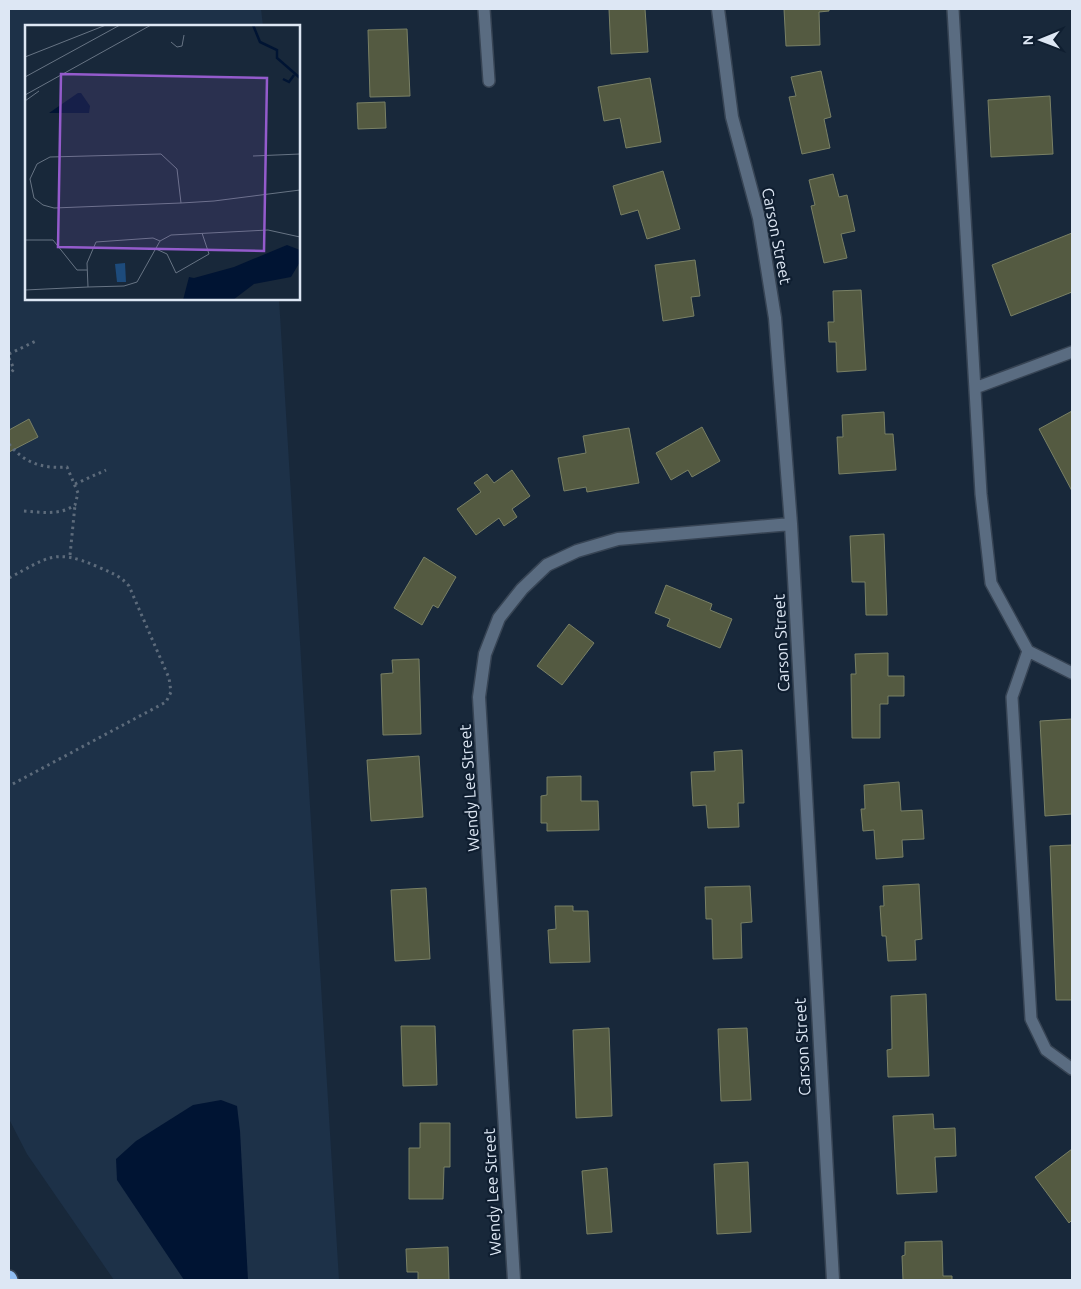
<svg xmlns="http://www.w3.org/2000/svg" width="1081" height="1289" viewBox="0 0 1081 1289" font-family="Ubuntu,sans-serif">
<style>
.built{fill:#1d3148}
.water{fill:#001433}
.building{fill:#545a41;stroke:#798065}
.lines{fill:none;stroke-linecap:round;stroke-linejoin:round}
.service-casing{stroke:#374454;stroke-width:14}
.minor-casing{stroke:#374454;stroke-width:15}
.motorway-casing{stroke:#374454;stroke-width:18}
.path{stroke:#5d6b7b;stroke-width:3;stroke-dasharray:2.5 4;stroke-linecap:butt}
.service{stroke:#5a6c81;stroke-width:11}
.minor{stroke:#5a6c81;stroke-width:12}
.motorway{stroke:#90bef3;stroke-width:15}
.labels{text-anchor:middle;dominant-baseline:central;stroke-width:4.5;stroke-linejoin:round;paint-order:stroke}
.street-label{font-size:16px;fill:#dde7f4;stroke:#0f1e30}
.inset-river{fill:none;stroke:#001433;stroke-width:2.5}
.inset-road{fill:none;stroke:#677484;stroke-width:1}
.view{fill:#945bcc;fill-opacity:0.15;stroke:#945bcc;stroke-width:2.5}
.inset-edge{fill:none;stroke:#dde7f4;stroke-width:2.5}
</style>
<rect width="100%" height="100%" fill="#18283a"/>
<path class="built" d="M9 9H261L263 26H26V299H279L339 1280H114L27 1154 9 1119Z"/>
<path class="water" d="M221 1100 237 1106 240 1131 248 1280H184L117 1180 116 1159 136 1141 193 1105Z"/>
<path class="building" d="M609 9H645L648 52 611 54Z
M784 9H829V11L819 12 820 45 786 46Z
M407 29 410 96 370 97 368 30Z
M821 71 831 117 824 119 830 148 802 154 789 97 796 96 791 77Z
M650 78 661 142 626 148 620 118 604 121 598 87Z
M1050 96 1053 154 991 157 988 100Z
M385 102 386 128 358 129 357 103Z
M663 171 680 229 647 239 638 210 621 215 613 186Z
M833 174 839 197 847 195 855 231 841 234 847 258 824 263 811 206 815 205 809 180Z
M1072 233V292L1011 316 992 265Z
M695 260 700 296 691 297 694 316 663 321 655 265Z
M861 290 866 370 837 372 836 342H829L828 322H834L833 291Z
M1072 411V491L1039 429Z
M884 412 885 434H893L896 470 839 474 837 437H843L842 415Z
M29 419 38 437 9 452V430Z
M702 427 720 461 692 477 688 470 671 480 656 453Z
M629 428 639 483 587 492 586 487 564 491 558 458 586 453 583 436Z
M512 470 530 496 512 509 517 517 504 526 499 518 476 535 457 509 481 492 474 483 487 474 494 483Z
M884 534 887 615H866L865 582H852L850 536Z
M424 557 456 577 438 608 433 605 422 625 394 608Z
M666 585 712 604 710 610 732 619 720 648 667 626 670 619 655 613Z
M569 624 594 643 562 685 537 666Z
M888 653V676H904V696H888V704H880V738H852L851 674H856L855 654Z
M419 659 421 734 383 735 381 674 393 673 392 660Z
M1072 719V814L1045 816 1040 721Z
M742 750 744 803H738L739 827 708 828 706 805 693 806 691 772 715 771 714 752Z
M419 756 423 817 371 821 367 760Z
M581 776V801H598L599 830 547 831V823H541V796L547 795V777Z
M899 782 901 811 922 810 924 839 902 840 903 857 876 859 874 830 863 831 861 809H865L864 785Z
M1072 845V1000H1056L1050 846Z
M919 884 922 939 915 940 916 960 888 961 886 936H882L880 906H884L883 886Z
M750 886 752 922 741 923 742 958 713 959 712 919H706L705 887Z
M426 888 430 959 395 961 391 890Z
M555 906H573V911H588L590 962 550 963 548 930 556 929Z
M926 994 929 1076 888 1077 887 1050 892 1049 891 996Z
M401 1026H435L437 1085 403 1086Z
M609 1028 612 1116 576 1118 573 1030Z
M747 1028 751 1100 721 1101 718 1029Z
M933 1114 934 1129 955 1128 956 1156 935 1157 937 1192 897 1194 893 1116Z
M420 1123H450V1167H444L443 1199H409V1148H420Z
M1072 1149V1220L1069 1223 1035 1177Z
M748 1162 751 1232 717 1234 714 1164Z
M607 1168 612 1232 587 1234 582 1171Z
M942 1241 943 1276H952V1280H903L902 1256 905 1255V1242Z
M448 1247 449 1280H418V1272H407L406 1249Z"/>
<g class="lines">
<g class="service-casing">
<path id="service" d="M484 9 489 81
M953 9 981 494 991 583 1028 651 1072 673
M975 388 1072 352
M1028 651 1012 697 1031 1019 1046 1050 1072 1069"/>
</g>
<g class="minor-casing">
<path id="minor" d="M718 9 732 117 759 218 775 318 791 524 833 1280
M514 1280 479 697 485 654 499 618 522 589 547 565 577 551 618 539 791 524"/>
</g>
<g class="motorway-casing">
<path id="motorway" d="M9 1278 10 1280"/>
</g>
<path class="path" d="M9 354 38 340
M9 358 14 369 9 375
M9 444C24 463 43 469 67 467L78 493 75 505C59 516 41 512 22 511
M75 484 106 470
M70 555 75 505
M9 578C47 558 54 548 96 566 109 572 120 575 129 586L169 678 171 692 166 702 9 786"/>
<use href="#service" class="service"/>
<use href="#minor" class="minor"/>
<use href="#motorway" class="motorway"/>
</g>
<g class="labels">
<g class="street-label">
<text transform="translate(777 236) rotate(79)">Carson Street</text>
<text transform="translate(781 643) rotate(-93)">Carson Street</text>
<text transform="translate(469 788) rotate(-94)">Wendy Lee Street</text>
<text transform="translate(802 1047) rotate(-93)">Carson Street</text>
<text transform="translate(492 1192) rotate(-93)">Wendy Lee Street</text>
</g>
</g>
<g transform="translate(25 25)">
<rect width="275" height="275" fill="#18283a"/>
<path d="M100 238 101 257H92L90 239Z" fill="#1d4b7c"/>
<path d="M53 68H56L65 81 64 88H24ZM262 220 275 225V237L266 252 229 259 208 275H158L164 252 169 253 209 242Z" fill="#001433"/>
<path class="inset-river" d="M228 0 235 17 252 25V33L275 53M258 54 264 57 269 50"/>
<path class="inset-road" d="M146 17 152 22 157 21 159 10M0 32 81 0M0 52 95 0M0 70 126 0M0 76 14 66M228 131 275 129M156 178 152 144 136 129 25 132 12 139 5 154 9 173 18 180 29 183 156 178 189 176 275 165M0 215H28L52 245H62M135 216 128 213 71 217 62 238 63 262 99 261 112 257 135 216 146 210 243 205 275 212M131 224 142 229 151 248 184 229 177 208M0 265 63 262"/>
<path class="view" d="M36 49 242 53 239 226 33 222Z"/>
<rect width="275" height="275" class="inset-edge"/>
</g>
<rect width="1081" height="1289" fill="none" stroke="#dde7f4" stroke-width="20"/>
<g transform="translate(1041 40) rotate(269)" stroke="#0f1e30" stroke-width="4" paint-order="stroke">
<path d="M0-4L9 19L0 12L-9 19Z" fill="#dde7f4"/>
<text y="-8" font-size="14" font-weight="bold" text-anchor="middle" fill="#dde7f4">N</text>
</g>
</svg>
